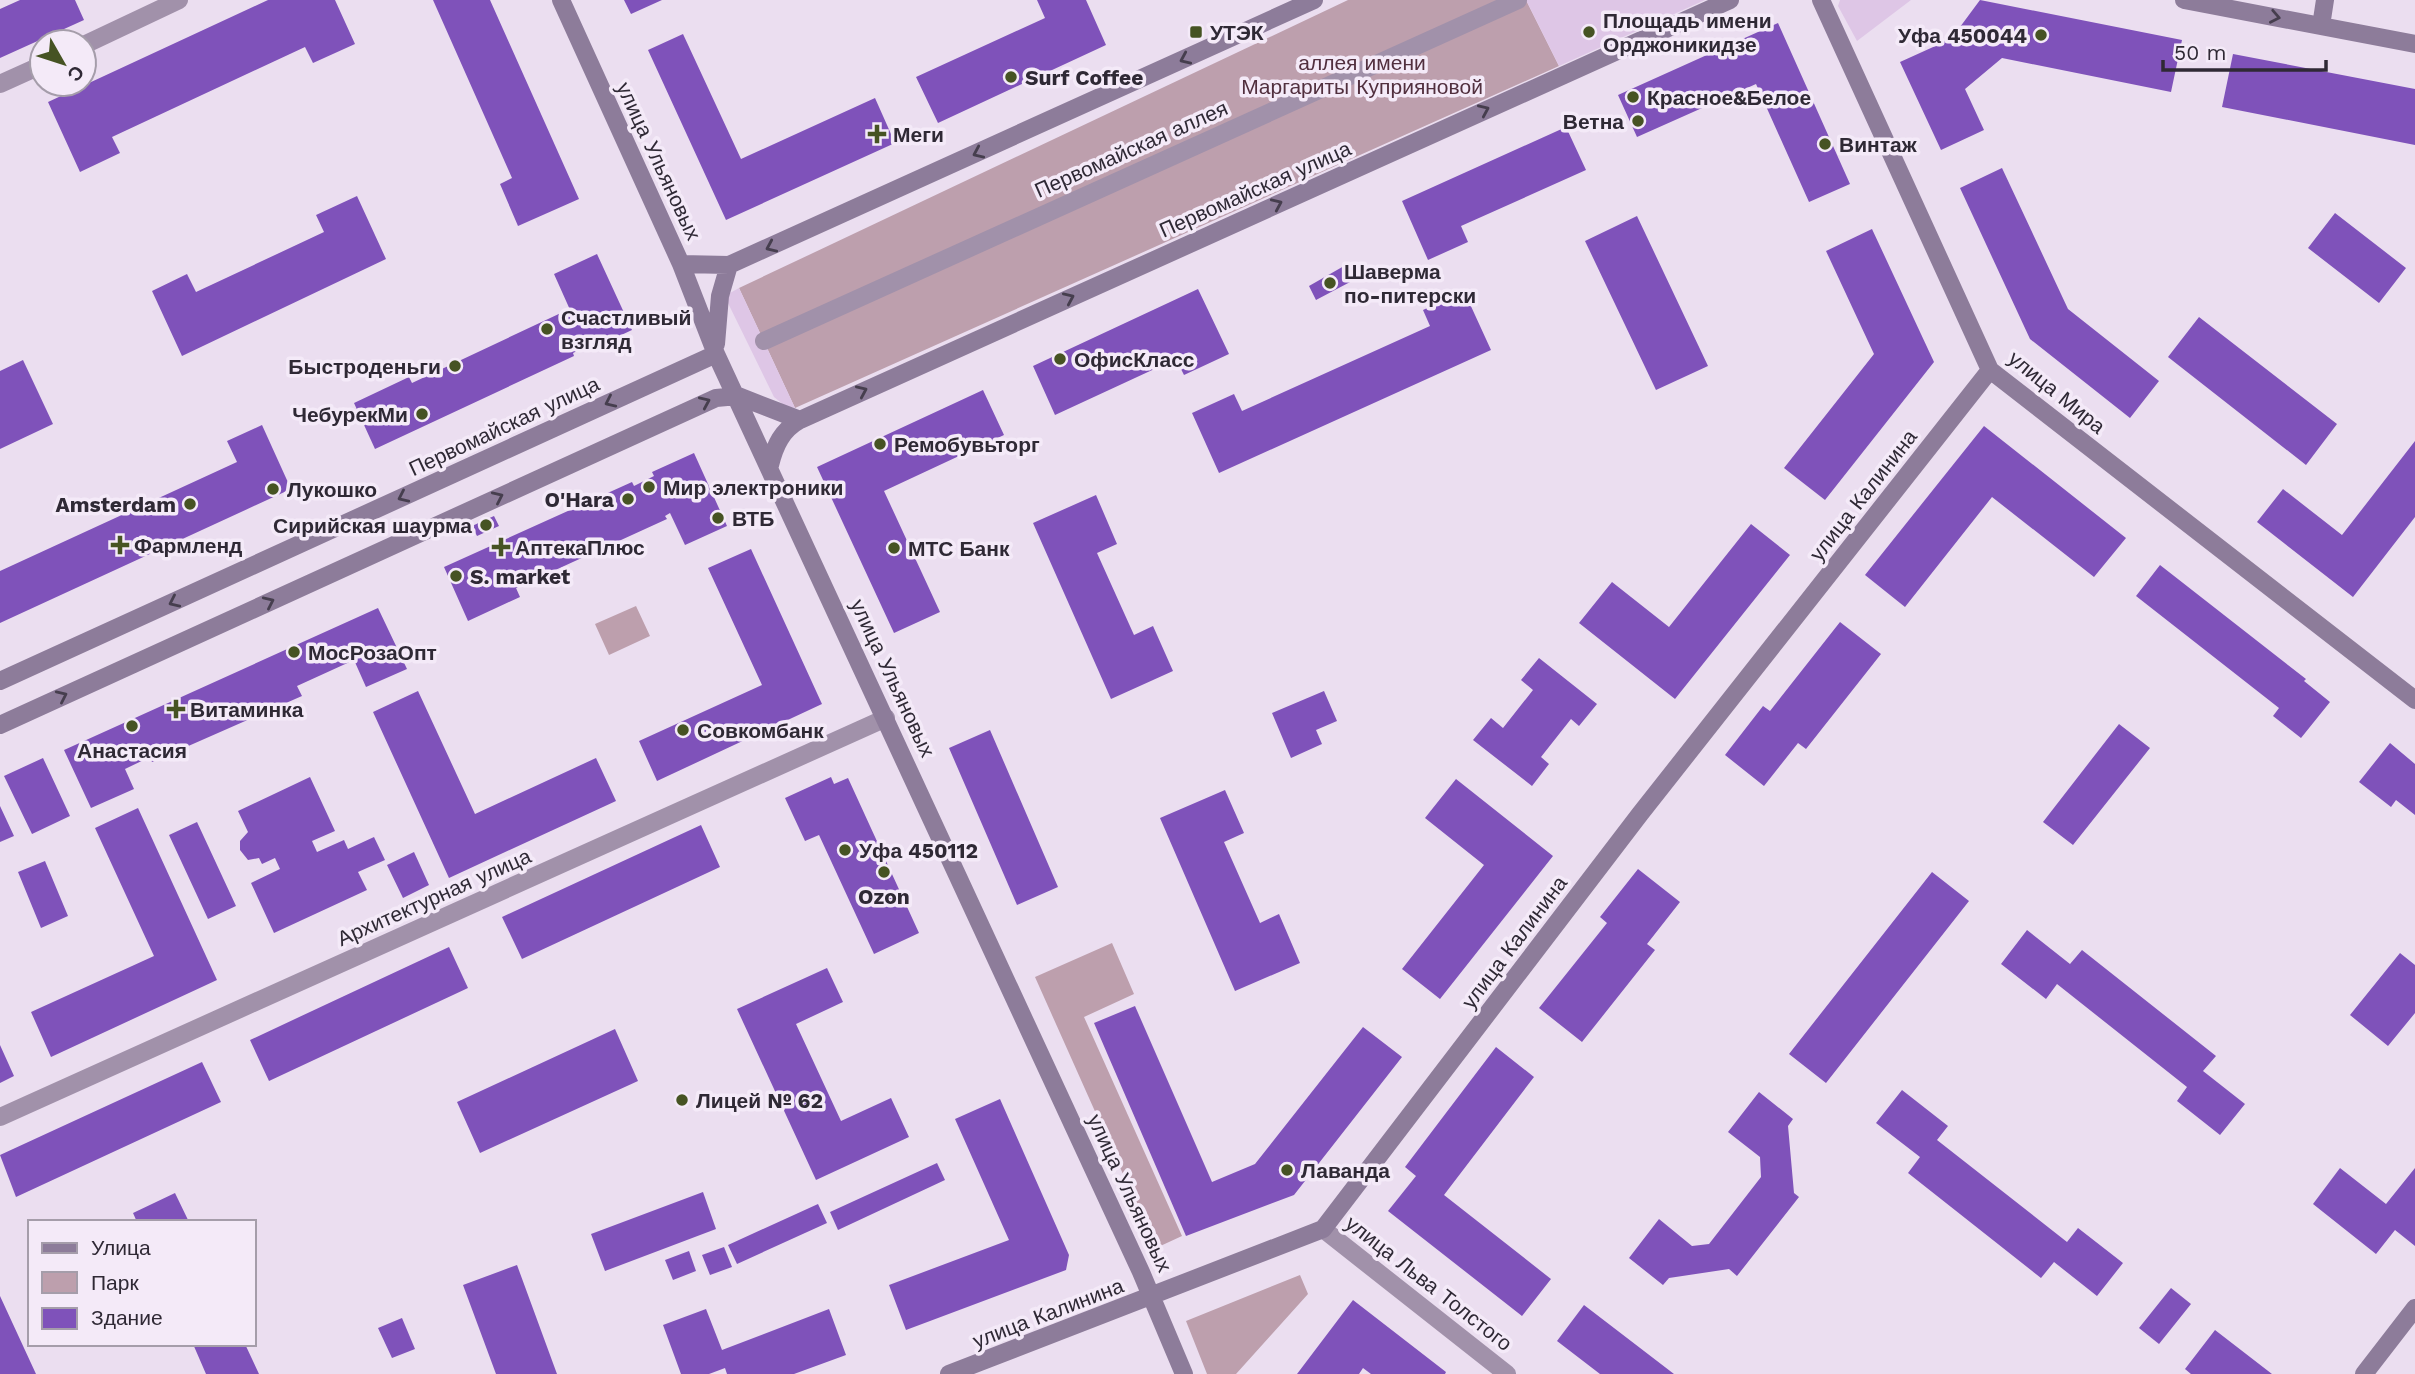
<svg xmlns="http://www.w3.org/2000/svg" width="2415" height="1374" viewBox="0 0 2415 1374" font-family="'Work Sans',sans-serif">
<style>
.green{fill:#bd9fad}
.plaza{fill:#dec6e6}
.building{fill:#7f52ba}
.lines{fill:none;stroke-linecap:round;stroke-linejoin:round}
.street{stroke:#a191aa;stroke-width:18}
.secondary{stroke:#8d7c9a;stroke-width:18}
.oneway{stroke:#463e4e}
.poi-dot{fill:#465323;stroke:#f4eaf8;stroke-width:2.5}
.labels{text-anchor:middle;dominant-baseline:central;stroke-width:7;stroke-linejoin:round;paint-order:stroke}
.poi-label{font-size:21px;font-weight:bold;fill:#2f2935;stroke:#f4eaf8;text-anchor:start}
.park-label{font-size:21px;fill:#512f3e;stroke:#f4eaf8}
.street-label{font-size:21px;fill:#2f2935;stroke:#f4eaf8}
</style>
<rect width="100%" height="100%" fill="#ebdef0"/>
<path class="green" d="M1348 0H1526L1559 66 795 408 739 288Z
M636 606 650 636 609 655 595 624Z
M1112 943 1134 994 1084 1017 1182 1236 1156 1248 1035 977Z
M1300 1275 1308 1294 1236 1374H1207L1186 1321Z"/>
<path class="plaza" d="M1526 0H1705L1559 66Z
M1840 0H1911L1857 41 1838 6Z
M739 288 795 408 785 406 774 397 727 301 730 293Z"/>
<path class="building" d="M20 0H75L84 20 0 58V9Z
M268 0H335L355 44 313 63 305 47 112 137 120 153 80 172 48 102Z
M433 0H490L579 199 518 226 500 184 512 178Z
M624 0H662L631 14Z
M1037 0H1086L1106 45 938 123 916 77 1045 18Z
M1980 0 2182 40 2171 92 2002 58 1965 89 1984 130 1941 150 1900 62 1942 43 1960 27Z
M1778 23 1850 184 1809 202 1756 84 1637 137 1618 95Z
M683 34 741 159 875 98 895 143 726 220 648 50Z
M2233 54 2415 89V145L2222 107Z
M1566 127 1586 170 1461 226 1468 242 1428 260 1402 201Z
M2002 168 2068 309 2159 381 2130 418 2030 339 1960 188Z
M357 196 386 259 182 356 152 291 187 274 196 292 324 232 316 215Z
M2335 213 2406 268 2379 303 2308 248Z
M1637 216 1708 366 1656 390 1585 241Z
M1872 229 1934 362 1825 500 1784 468 1874 354 1826 251Z
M597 254 632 330 589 350 587 346 573 353 574 356 375 449 354 403 409 377 412 383 563 312 564 315 571 312 554 274Z
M1344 266 1352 281 1316 300 1309 286Z
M1198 289 1229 354 1184 375 1176 359 1055 415 1033 366Z
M1464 291 1491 350 1219 473 1192 413 1234 394 1242 411 1430 326 1423 310Z
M2199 317 2337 424 2306 465 2168 357Z
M23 360 53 424 0 449V371Z
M983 390 1004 435 884 491 940 612 894 633 817 467Z
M262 425 291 489 0 623V571L237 462 227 441Z
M1984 426 2126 538 2094 577 1992 497 1905 607 1865 575Z
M2415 441V517L2353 597 2257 522 2283 489 2342 535Z
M694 453 727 526 685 545 670 513 665 516 667 519 516 588 520 597 468 621 444 567 632 482 634 486 654 476 652 472Z
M1096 495 1117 544 1097 553 1134 635 1153 626 1173 671 1111 699 1033 523Z
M494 516 499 526 477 536 472 526Z
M1751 524 1790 555 1675 699 1579 623 1612 582 1669 627Z
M751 549 822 704 657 781 639 741 762 685 708 568Z
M2160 565 2306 679 2304 681 2330 702 2301 738 2273 716 2279 708 2136 596Z
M378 608 407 669 366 687 354 660 297 686 302 696 152 762 150 757 125 769 134 789 91 808 64 750Z
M1840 622 1881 654 1806 749 1798 743 1764 786 1725 755 1763 706 1770 711Z
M1539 658 1597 704 1579 726 1571 719 1541 757 1549 764 1532 786 1473 740 1491 718 1503 728 1533 690 1521 680Z
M418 691 475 814 596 758 616 801 449 878 373 712Z
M1324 691 1337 721 1316 730 1322 744 1291 758 1272 713Z
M2119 724 2150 748 2073 845 2043 822Z
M990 730 1058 887 1017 905 949 748Z
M2390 743 2415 764V815L2396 800 2391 807 2359 782Z
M43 758 70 816 32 834 4 776Z
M310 777 335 831 312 841 317 852 344 840 348 849 374 837 385 860 358 872 367 890 274 933 251 883 280 869 275 858 262 864 259 858 248 860 240 850V841L248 832 238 811Z
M831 777 834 784 848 778 919 933 874 954 819 835 805 841 785 798Z
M1456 779 1553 856 1440 999 1402 969 1484 865 1425 818Z
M1225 790 1244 833 1224 842 1260 923 1279 914 1300 963 1235 991 1160 818Z
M0 806 14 836 0 842Z
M138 808 217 980 51 1057 31 1012 154 956 95 828Z
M197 822 236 906 208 919 169 835Z
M701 825 720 867 522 959 502 917Z
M414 852 429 885 403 898 387 865Z
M45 861 68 916 41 928 18 872Z
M1638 869 1680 902 1647 944 1655 950 1582 1042 1539 1008 1607 923 1600 917Z
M1932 872 1969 901 1826 1083 1789 1054Z
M2027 930 2070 964 2082 950 2216 1056 2203 1071 2245 1104 2220 1135 2177 1101 2187 1087 2057 984 2046 999 2001 964Z
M449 947 468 988 269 1081 250 1040Z
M2400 953 2415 965V1013L2388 1046 2350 1015Z
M827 968 843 1002 796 1024 841 1121 891 1098 909 1137 816 1180 737 1009Z
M1135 1006 1212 1182 1255 1164 1363 1027 1402 1057 1294 1195 1186 1236 1094 1023Z
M615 1029 638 1081 480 1153 457 1102Z
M0 1045 14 1076 0 1083Z
M1496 1047 1534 1077 1444 1195 1551 1279 1522 1316 1388 1211 1416 1176 1405 1167Z
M202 1062 221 1102 16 1197 0 1155Z
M1902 1090 1948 1126 1937 1140 2067 1242 2078 1228 2123 1263 2097 1296 2054 1262 2041 1278 1908 1173 1920 1157 1876 1123Z
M1759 1092 1793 1119 1788 1126 1794 1193 1799 1197 1737 1276 1729 1269 1669 1278 1663 1285 1629 1258 1659 1219 1692 1246 1709 1244 1761 1177 1760 1157 1728 1132Z
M1000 1099 1069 1255 1066 1270 906 1330 889 1285 1009 1240 955 1119Z
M937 1163 945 1180 838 1230 830 1212Z
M2340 1168 2386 1204 2415 1168V1246L2395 1230 2376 1254 2313 1204Z
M703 1192 716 1229 605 1271 591 1234Z
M175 1193 189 1222H137L133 1213Z
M818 1204 827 1223 737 1264 728 1245Z
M724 1247 732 1267 710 1275 702 1255Z
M689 1251 696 1271 673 1280 665 1260Z
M517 1265 557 1374H496L463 1285Z
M2171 1288 2191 1304 2159 1344 2139 1328Z
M0 1296 36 1374H0Z
M1353 1300 1446 1372 1445 1374H1371L1363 1368 1359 1374H1297Z
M1584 1305 1674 1374H1600L1557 1341Z
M706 1309 722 1350 829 1309 846 1355 794 1374H727L725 1368 709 1374H681L663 1325Z
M402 1318 415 1349 392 1358 378 1328Z
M2215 1330 2272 1374H2191L2185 1369Z
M193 1344H245L259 1374H206Z"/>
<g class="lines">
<path class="street" d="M84 45 179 0
M0 84 42 65
M764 341 1518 0
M0 1117 886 718
M1323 1229 1507 1374"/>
<path class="secondary" d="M561 0 681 264 716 354 1141 1272 1184 1374
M1821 0 1990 370 2415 700
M2184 0 2415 44
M2321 26 2325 0
M681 264 729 265 1314 0
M716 344 720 296 729 265
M770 465C775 445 782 430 800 420L1730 0
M0 681 716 354
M0 725 716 398 738 396 800 420
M949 1374 1323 1229 1640 814 1990 370
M2364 1374 2415 1308"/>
</g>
<defs><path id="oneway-chevron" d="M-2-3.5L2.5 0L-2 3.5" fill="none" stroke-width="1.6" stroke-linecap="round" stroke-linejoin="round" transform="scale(1.75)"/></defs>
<g class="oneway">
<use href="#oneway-chevron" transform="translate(2275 17) rotate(11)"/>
<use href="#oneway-chevron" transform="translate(1185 59) rotate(156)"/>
<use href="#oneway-chevron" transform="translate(1484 110) rotate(-24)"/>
<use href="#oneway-chevron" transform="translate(978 153) rotate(156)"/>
<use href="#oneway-chevron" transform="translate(1277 204) rotate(-24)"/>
<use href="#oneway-chevron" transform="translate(771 247) rotate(156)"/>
<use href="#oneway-chevron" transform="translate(1069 298) rotate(-24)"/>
<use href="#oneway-chevron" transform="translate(862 391) rotate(-24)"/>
<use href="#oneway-chevron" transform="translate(610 402) rotate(155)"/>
<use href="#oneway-chevron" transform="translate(705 402) rotate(-24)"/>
<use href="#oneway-chevron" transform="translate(403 497) rotate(155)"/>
<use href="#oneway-chevron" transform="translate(498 497) rotate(-25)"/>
<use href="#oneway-chevron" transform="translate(174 602) rotate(155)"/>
<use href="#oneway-chevron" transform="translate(269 602) rotate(-25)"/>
<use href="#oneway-chevron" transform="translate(62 696) rotate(-25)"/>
</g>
<g class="poi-dot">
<rect x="1189" y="25" width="14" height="14" rx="3.5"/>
<circle cx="1589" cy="32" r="7"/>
<circle cx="2041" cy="35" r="7"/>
<circle cx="1011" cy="77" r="7"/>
<circle cx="1633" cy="97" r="7"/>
<circle cx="1638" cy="121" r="7"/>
<path d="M873.5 123.5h7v7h7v7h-7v7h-7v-7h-7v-7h7z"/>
<circle cx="1825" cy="144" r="7"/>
<circle cx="1330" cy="283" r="7"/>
<circle cx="547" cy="329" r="7"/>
<circle cx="1060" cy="359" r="7"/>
<circle cx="455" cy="366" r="7"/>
<circle cx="422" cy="414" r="7"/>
<circle cx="880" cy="444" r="7"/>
<circle cx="649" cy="487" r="7"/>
<circle cx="273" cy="489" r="7"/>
<circle cx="628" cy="499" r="7"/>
<circle cx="190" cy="504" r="7"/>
<circle cx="718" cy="518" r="7"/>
<circle cx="486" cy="525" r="7"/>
<path d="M116.5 534.5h7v7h7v7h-7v7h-7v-7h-7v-7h7z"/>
<path d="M497.5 536.5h7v7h7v7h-7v7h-7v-7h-7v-7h7z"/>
<circle cx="894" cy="548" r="7"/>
<circle cx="456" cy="576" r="7"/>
<circle cx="294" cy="652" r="7"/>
<path d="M172.5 698.5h7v7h7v7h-7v7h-7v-7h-7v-7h7z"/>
<circle cx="132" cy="726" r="7"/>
<circle cx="683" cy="730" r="7"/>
<circle cx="845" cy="850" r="7"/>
<circle cx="884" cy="872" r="7"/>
<circle cx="682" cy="1100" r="7"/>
<circle cx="1287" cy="1170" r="7"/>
</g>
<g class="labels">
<g class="poi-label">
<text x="1603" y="20">Площадь имени<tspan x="1603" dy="24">Орджоникидзе</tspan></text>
<text x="1210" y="32">УТЭК</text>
<text x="2027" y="35" text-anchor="end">Уфа 450044</text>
<text x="1025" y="77">Surf Coffee</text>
<text x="1647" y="97">Красное&amp;Белое</text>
<text x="1624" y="121" text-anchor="end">Ветна</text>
<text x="893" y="134">Меги</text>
<text x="1839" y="144">Винтаж</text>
<text x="1344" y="271">Шаверма<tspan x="1344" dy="24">по-питерски</tspan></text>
<text x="561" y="317">Счастливый<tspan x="561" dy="24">взгляд</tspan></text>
<text x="1074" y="359">ОфисКласс</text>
<text x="441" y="366" text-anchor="end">Быстроденьги</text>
<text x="408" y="414" text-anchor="end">ЧебурекМи</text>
<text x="894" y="444">Ремобувьторг</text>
<text x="663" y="487">Мир электроники</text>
<text x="287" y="489">Лукошко</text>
<text x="614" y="499" text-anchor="end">O'Hara</text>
<text x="176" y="504" text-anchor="end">Amsterdam</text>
<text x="732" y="518">ВТБ</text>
<text x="472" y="525" text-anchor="end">Сирийская шаурма</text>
<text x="134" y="545">Фармленд</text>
<text x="515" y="547">АптекаПлюс</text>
<text x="908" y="548">МТС Банк</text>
<text x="470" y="576">S. market</text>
<text x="308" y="652">МосРозаОпт</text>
<text x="190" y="709">Витаминка</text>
<text x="697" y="730">Совкомбанк</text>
<text x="132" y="750" text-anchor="middle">Анастасия</text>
<text x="859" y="850">Уфа 450112</text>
<text x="884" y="896" text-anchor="middle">Ozon</text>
<text x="696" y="1100">Лицей № 62</text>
<text x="1301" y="1170">Лаванда</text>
</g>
<g class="park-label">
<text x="1362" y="62">аллея имени<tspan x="1362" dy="24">Маргариты Куприяновой</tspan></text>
</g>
<g class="street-label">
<text transform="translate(1131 149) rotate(-24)">Первомайская аллея</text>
<text transform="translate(659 161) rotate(65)">улица Ульяновых</text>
<text transform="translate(1255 189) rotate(-24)">Первомайская улица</text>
<text transform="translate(2057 392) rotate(39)">улица Мира</text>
<text transform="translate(504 426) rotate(-25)">Первомайская улица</text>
<text transform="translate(1863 495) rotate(-52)">улица Калинина</text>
<text transform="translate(893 678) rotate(65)">улица Ульяновых</text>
<text transform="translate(434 897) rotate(-24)">Архитектурная улица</text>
<text transform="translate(1514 942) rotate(-53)">улица Калинина</text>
<text transform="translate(1130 1193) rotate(65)">улица Ульяновых</text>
<text transform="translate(1429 1283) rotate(38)">улица Льва Толстого</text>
<text transform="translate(1048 1313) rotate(-21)">улица Калинина</text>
</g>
</g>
<rect x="28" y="1220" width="228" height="126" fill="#f4eaf8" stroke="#a59daa" stroke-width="2"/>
<rect x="42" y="1243" width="35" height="10" fill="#8d7c9a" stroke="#a59daa" stroke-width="2"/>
<text x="91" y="1255" font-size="21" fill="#2f2935">Улица</text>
<rect x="42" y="1272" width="35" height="21" fill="#bd9fad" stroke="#a59daa" stroke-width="2"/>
<text x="91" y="1290" font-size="21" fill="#2f2935">Парк</text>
<rect x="42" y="1308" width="35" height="21" fill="#7f52ba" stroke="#a59daa" stroke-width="2"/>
<text x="91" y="1325" font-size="21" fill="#2f2935">Здание</text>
<g transform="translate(63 63) rotate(129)"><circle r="33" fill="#f4eaf8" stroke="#a59daa" stroke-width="2"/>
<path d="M0-5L12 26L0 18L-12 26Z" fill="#465323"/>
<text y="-10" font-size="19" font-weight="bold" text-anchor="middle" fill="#2f2935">С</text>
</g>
<path d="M2163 60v10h163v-10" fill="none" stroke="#2f2935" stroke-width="3.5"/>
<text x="2174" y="60" font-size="21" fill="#2f2935" stroke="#f4eaf8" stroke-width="5" paint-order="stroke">50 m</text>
</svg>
